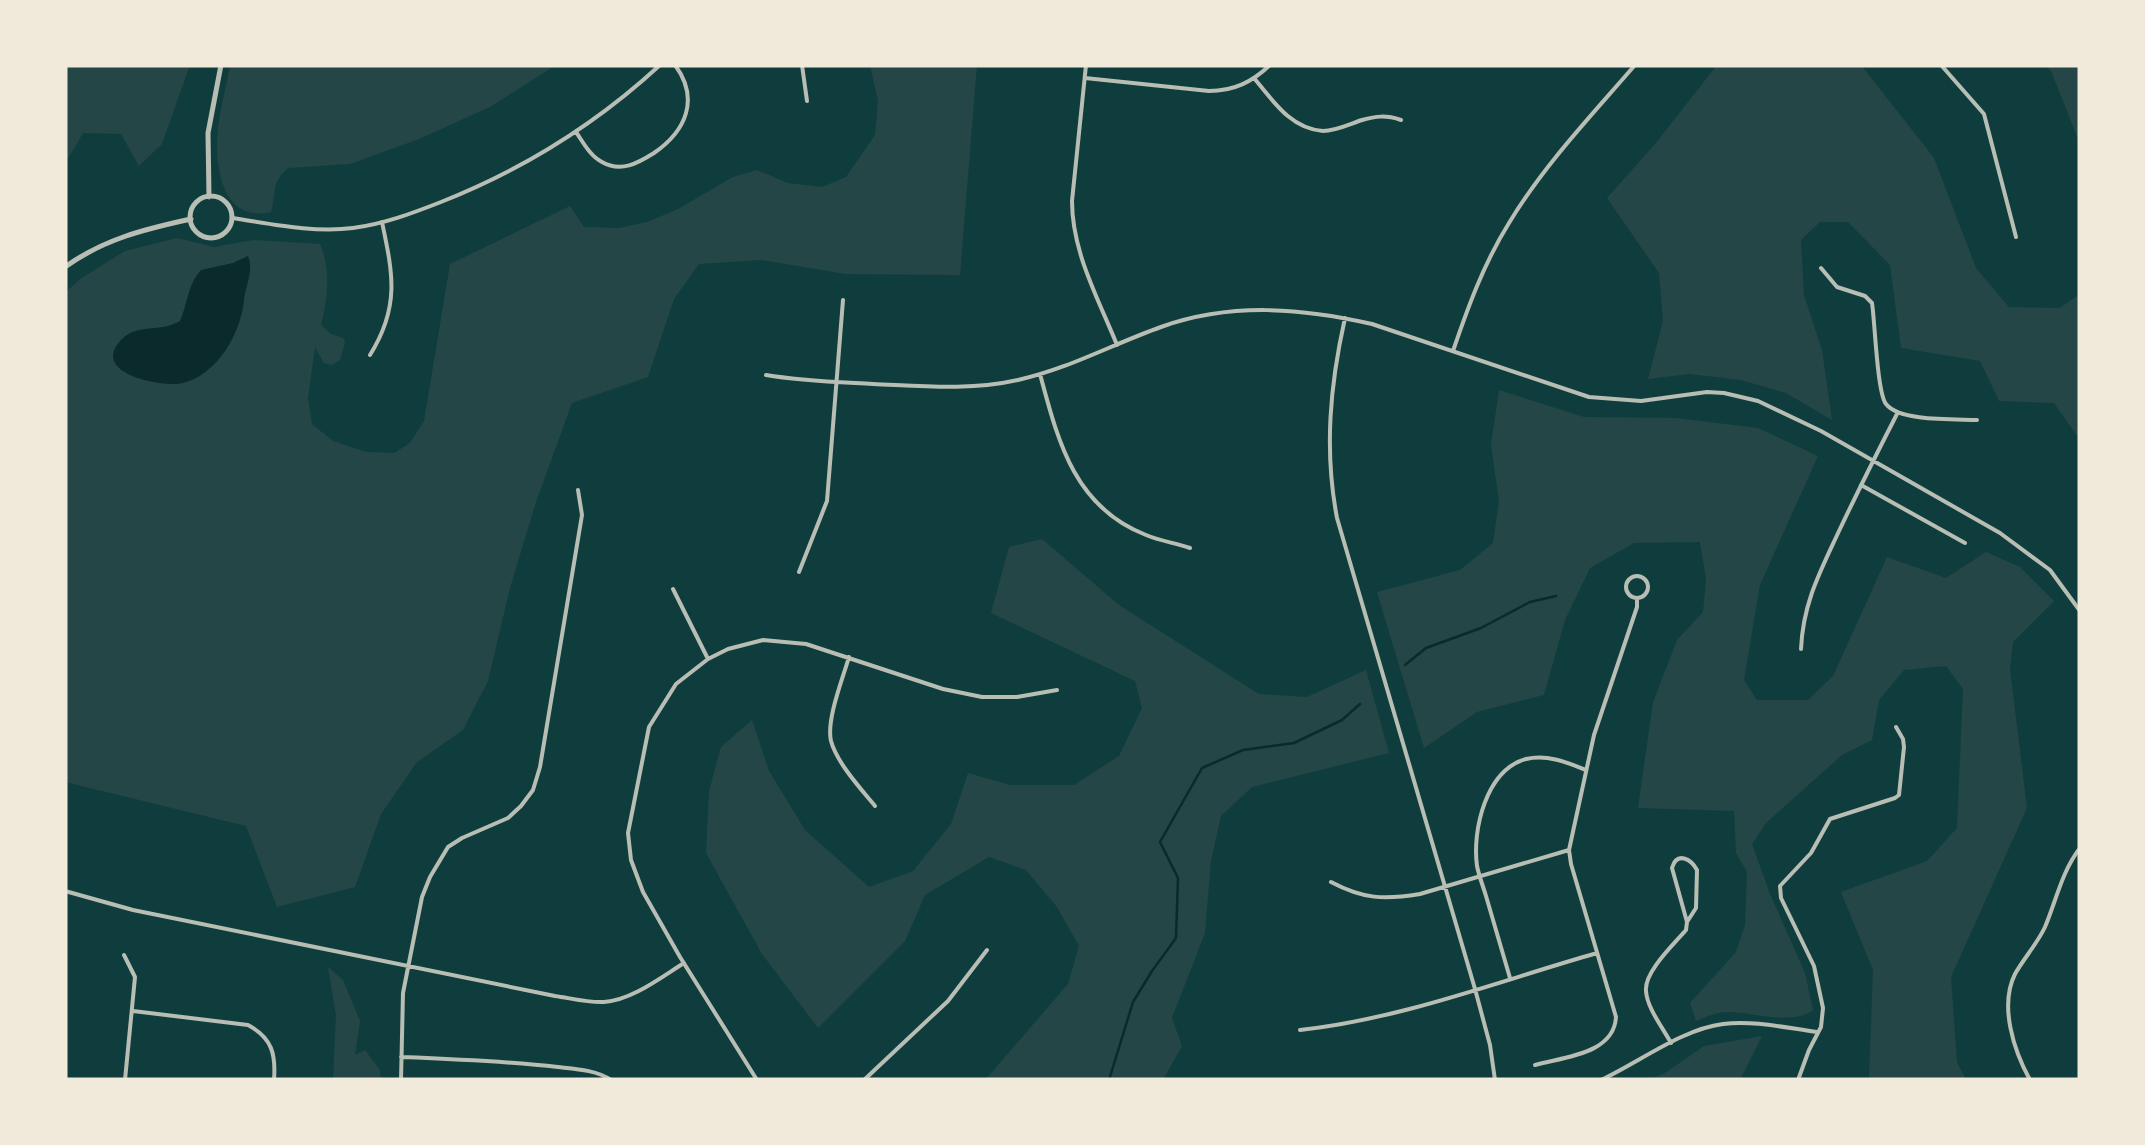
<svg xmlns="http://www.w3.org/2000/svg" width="2145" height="1145" viewBox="0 0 2145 1145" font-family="Arial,sans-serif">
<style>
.green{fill:#244646}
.water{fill:#0a2a2b}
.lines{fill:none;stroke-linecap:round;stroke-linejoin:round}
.stream{stroke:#0a2a2b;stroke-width:2.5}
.minor{stroke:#b8beb3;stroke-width:4}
.tertiary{stroke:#b8beb3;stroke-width:5}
</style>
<rect width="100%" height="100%" fill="#0f3d3e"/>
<path class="green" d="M65 65H190L162 144 139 166 121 134 83 133 65 164Z
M230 65H556L490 107 419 139 350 164 288 168C270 184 277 193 271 212 218 224 213 157 219 120 222 102 227 83 230 65Z
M870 65H977L960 275 846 274 762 260 699 264 674 299 648 377 572 403 536 502 510 588 488 681 463 730 417 762 381 814 355 887 277 907 246 826 65 782V293L80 279 125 251 177 238 214 247 253 240 320 244C331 269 328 298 321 325L331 334 343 338 345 342 340 360 332 365 324 363 315 347 308 398 312 424 333 441 366 452 394 453 410 443 424 421 450 264 570 206 584 227 619 228 647 222 678 209 733 177 757 170 788 183 822 187 846 177 875 135 878 101Z
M1717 65H1861L1934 158 1976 268 2009 307 2060 308 2080 294V440L2054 403 1999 401 1980 361 1901 348 1890 265 1848 222H1820L1801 240 1804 295 1822 350 1832 420 1786 393 1741 380 1689 374 1648 379 1663 321 1659 273 1607 198 1655 144Z
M2045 65H2080V144L2051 71Z
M1499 390 1584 417 1676 418 1758 428 1818 456 1760 585 1744 680 1757 700H1808L1833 676 1887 557 1946 578 1986 552 2020 567 2054 601 2013 642 2010 669 2027 808 1951 977 1957 1062 1966 1080H1869L1873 970 1841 892 1927 861 1957 828 1963 689 1946 666 1904 670 1879 700 1872 740 1842 755 1766 823 1752 844 1770 894 1805 973 1813 1010C1792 1026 1752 1012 1727 1012 1717 1012 1706 1017 1696 1021L1690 1003 1736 952 1745 925 1747 872 1736 853 1734 811 1638 808 1653 702 1677 640 1703 612 1706 579 1700 542 1634 543 1590 568 1565 620 1544 695 1477 712 1424 748 1377 592 1460 570 1493 543 1499 501 1491 445Z
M1042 539 1119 605 1259 694 1307 697 1366 670 1389 753 1252 787 1221 816 1211 861 1205 933 1172 1018 1182 1046 1163 1080H985L1068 984 1079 946 1057 907 1026 870 989 857 925 895 905 941 818 1028 762 954 706 853 709 791 721 747 752 720 769 771 805 830 869 887 913 871 951 824 968 773 1010 785H1074L1119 756 1142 708 1135 681 991 613 1009 547Z
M328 967 343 980 360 1021 355 1055 365 1050 380 1070 381 1080H333L336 1015Z
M1762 1036 1741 1078 1648 1080 1665 1073 1704 1046Z"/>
<path class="water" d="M248 256C254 271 246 284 244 300 241 333 217 375 183 383 161 388 88 373 122 339 138 323 160 333 180 321 188 303 187 286 201 270L233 263Z"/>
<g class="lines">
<path class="stream" d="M1405 665 1426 648 1481 628 1530 602 1556 596
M1109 1080 1133 1002 1152 971 1176 938 1178 878 1160 842 1202 768 1243 750 1294 743 1342 720 1360 704"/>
<path class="minor" d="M802 65 807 101
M1086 65 1072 201C1072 252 1098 298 1117 345
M1941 65 1984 114 2016 237
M1085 78 1209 91C1234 91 1252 82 1270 65
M1254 78C1273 101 1291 129 1323 131 1335 131 1350 124 1362 120 1376 116 1386 115 1401 120
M576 132C583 142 590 156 602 162 621 173 638 163 654 153 686 131 700 99 675 65
M232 218C272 224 313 233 353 228 384 224 413 213 441 202 522 170 596 124 660 65
M1821 268 1837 287 1865 296 1872 303C1875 322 1877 392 1886 404 1900 422 1955 419 1977 420
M1345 318C1330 385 1324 450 1337 518L1475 989 1490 1045 1495 1080
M1453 351C1468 307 1484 263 1509 223 1544 165 1591 116 1635 65
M370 355C400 307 393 274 382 222
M1040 374C1058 441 1074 507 1146 535 1160 541 1176 543 1190 548
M766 375C801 381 837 382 873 384 921 386 970 391 1018 380 1068 369 1113 344 1161 327 1231 302 1302 308 1372 324L1589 397 1641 401 1707 392 1724 393 1758 401 1821 431 2000 533 2050 570 2080 611
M1861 485 1965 543
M799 572 827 501 843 300
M1626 587a11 11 0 1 1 22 0a11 11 0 1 1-22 0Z
M673 589 708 659
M1801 649C1803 603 1820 572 1839 531 1858 491 1878 451 1898 412
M849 657C843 678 826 720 831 741 837 763 861 789 875 806
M1331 882C1363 899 1384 900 1420 894L1569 850
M65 891 133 910 555 996C570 998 588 1003 604 1002 632 1000 660 978 684 963
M124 955 135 977 125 1080
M1510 978C1502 951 1494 923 1486 896 1483 886 1479 876 1477 866 1472 830 1486 770 1526 759 1547 754 1566 762 1586 770
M133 1011 248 1025C272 1038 276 1054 274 1080
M1300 1030C1401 1019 1499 981 1597 953
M1671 1043C1663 1028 1647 1008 1646 991 1644 972 1674 944 1686 930L1687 922 1696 908 1697 870C1691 859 1677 851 1672 868L1687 922
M401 1057C454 1059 506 1061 558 1067 576 1069 596 1070 611 1080
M1535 1065C1564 1057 1614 1054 1616 1017L1571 864 1569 850 1594 735 1637 607V599
M401 1080 403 993 422 897 430 877 448 847 462 838 508 818 521 806 533 790 540 767 582 515 578 490
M757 1080 680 957 643 892 631 860 628 833 649 727 676 684 708 659 728 649 763 640 806 644 943 689 982 697H1017L1057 690
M864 1080 948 1001 987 950
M1601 1080C1638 1063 1682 1029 1723 1024 1753 1020 1787 1028 1817 1032
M1798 1080 1809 1050 1821 1027 1823 1008 1814 966 1781 898 1780 886 1811 853 1830 819 1895 798 1899 795 1904 747 1903 739 1896 727
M2030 1080C2014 1051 1999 1006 2015 974 2024 958 2037 944 2045 927 2056 901 2062 871 2080 848"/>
<path class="tertiary" d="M190 217a21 21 0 1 1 42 0a21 21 0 1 1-42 0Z
M209 197 208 133 221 65
M65 267C104 239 145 229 191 219"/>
</g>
<rect width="2145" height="1145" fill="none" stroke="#f1e9da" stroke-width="135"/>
</svg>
